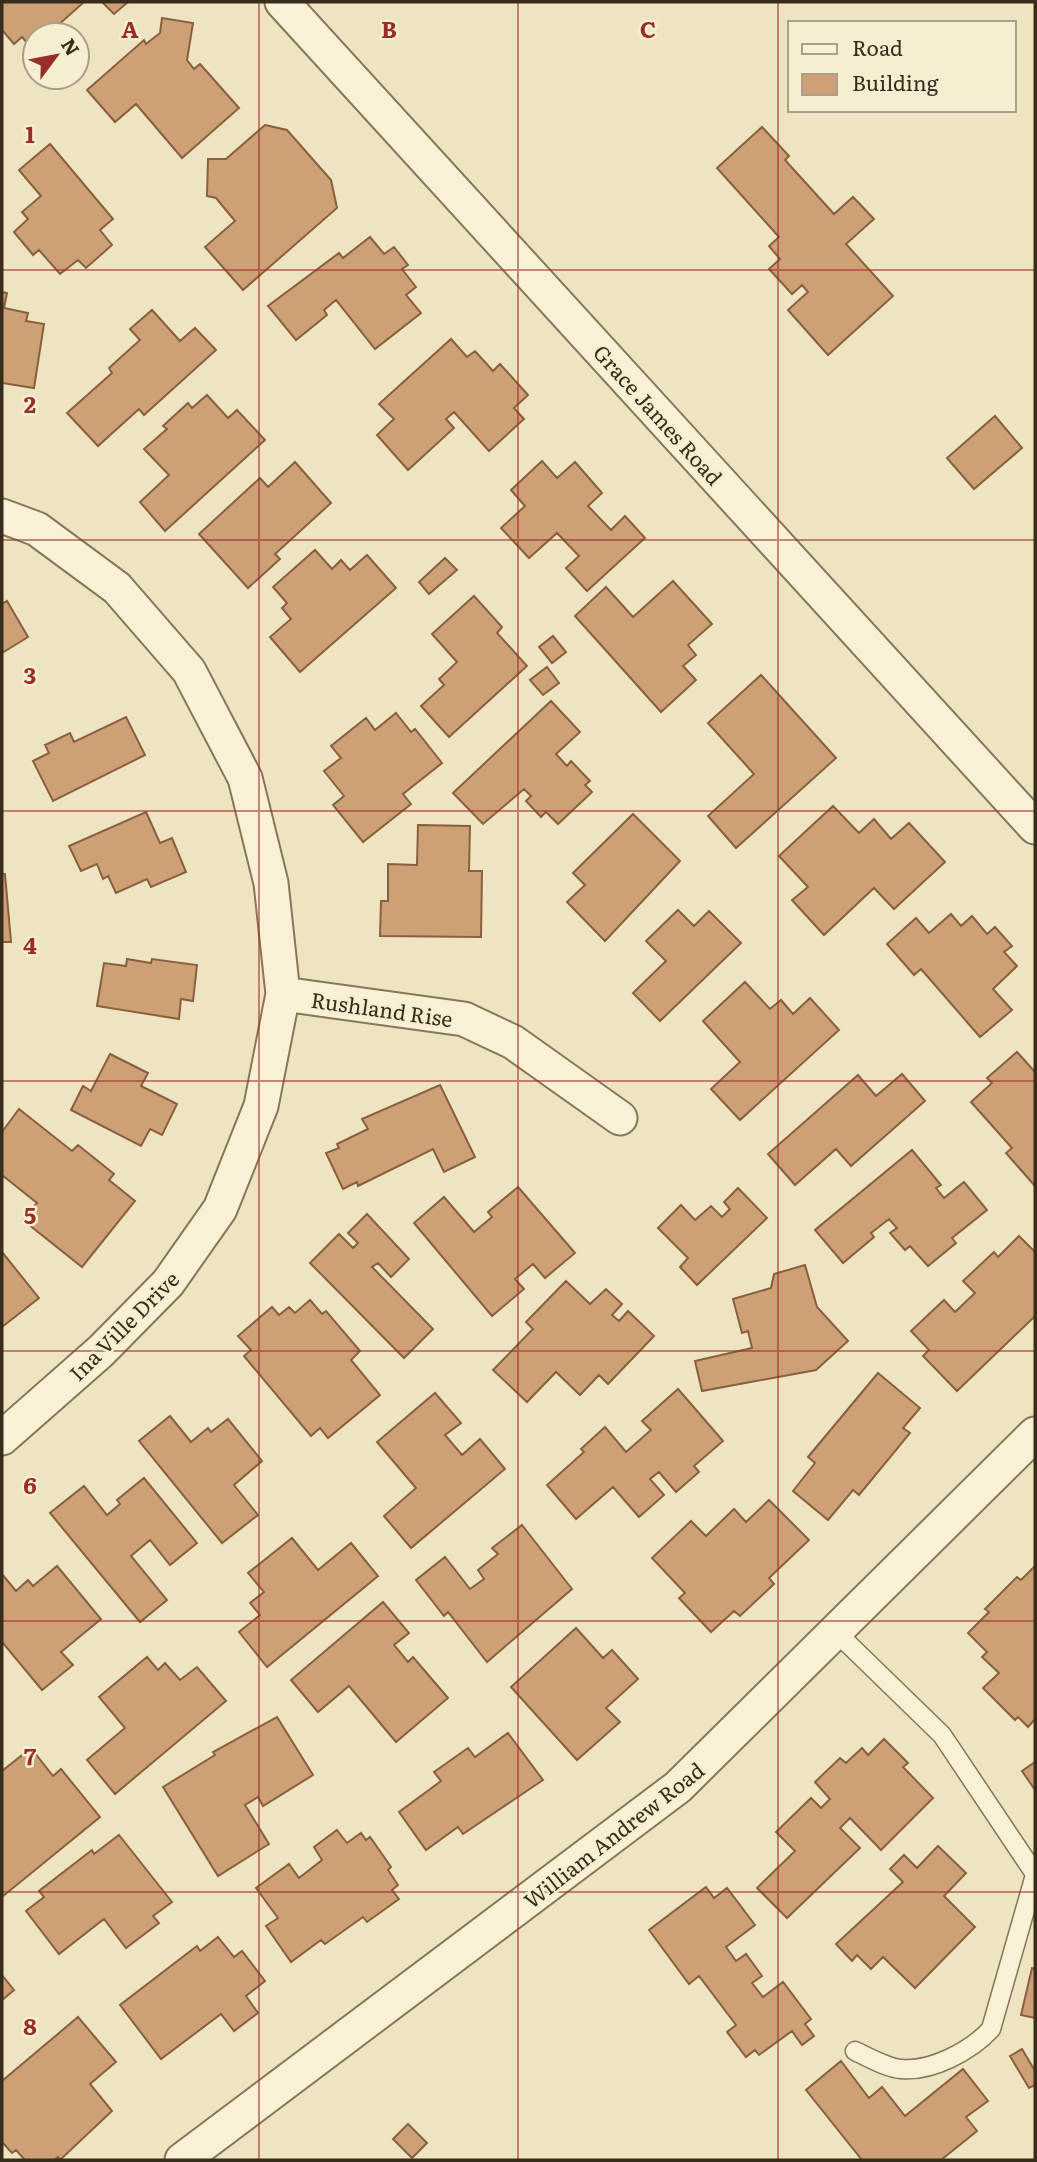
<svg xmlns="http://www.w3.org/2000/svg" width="1037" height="2162" viewBox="0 0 1037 2162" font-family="Literata,serif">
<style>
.building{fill:#cea076;stroke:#88603e;stroke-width:2}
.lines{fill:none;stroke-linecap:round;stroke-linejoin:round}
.lane-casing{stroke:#897558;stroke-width:21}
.street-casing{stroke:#897558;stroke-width:37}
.lane{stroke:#f9f1d5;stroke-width:18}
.street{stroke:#f9f1d5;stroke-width:33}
.grid{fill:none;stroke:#992d27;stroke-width:2;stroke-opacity:0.55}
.labels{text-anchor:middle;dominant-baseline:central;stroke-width:5;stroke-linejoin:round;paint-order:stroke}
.street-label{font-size:21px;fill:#382c1d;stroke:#f6eed1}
.grid-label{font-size:23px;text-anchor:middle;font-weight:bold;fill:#992d27;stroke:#f6eed1;stroke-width:5;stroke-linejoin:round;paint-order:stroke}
</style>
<rect width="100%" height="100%" fill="#efe4c1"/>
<path class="building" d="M2 2H84L56 27 63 35H35V52L22 37 14 44 2 30Z
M102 2H128L114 14Z
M162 18 193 23 187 60 194 69 200 64 239 108 182 158 136 104 115 122 87 90 144 40 146 44 160 33Z
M265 125 287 130 331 180 337 208 243 290 205 247 235 221 216 198 207 196 208 159H226Z
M762 127 789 156 785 160 834 214 853 197 874 219 846 244 893 296 828 355 788 310 808 292 802 285 792 294 769 269 780 259 769 246 779 237 717 168Z
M50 144 113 219 100 230 112 245 86 268 78 260 60 274 39 250 33 255 14 232 28 219 22 212 41 196 19 170Z
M370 237 384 254 394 247 408 265 402 269 416 287 406 295 421 313 375 349 336 300 324 310 327 315 296 340 268 306 339 253 343 258Z
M2 292 7 293 4 308 28 313 26 321 44 324 34 388 2 383Z
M152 310 180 341 195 328 216 350 144 415 139 409 98 446 67 413 112 373 109 368 140 340 130 329Z
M451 339 467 357 475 351 493 371 500 364 528 395 514 408 524 419 489 451 454 412 446 419 454 428 408 470 377 435 394 419 379 404Z
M207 395 228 418 237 410 265 440 165 531 140 502 169 475 144 449 167 429 163 426 188 403 192 408Z
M995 416 1022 448 974 489 947 458Z
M542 461 557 478 575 462 602 493 588 506 611 530 625 516 645 538 587 591 566 568 579 556 557 533 529 558 501 528 525 506 511 490Z
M295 462 331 503 275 554 280 559 248 588 199 534 260 478 268 487Z
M315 550 332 569 341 560 350 570 367 555 396 588 300 672 270 637 291 619 282 608 287 603 273 587Z
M445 558 457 570 429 594 419 582Z
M673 581 712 624 688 645 696 655 683 666 696 680 661 712 575 616 606 587 633 617Z
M474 596 502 627 497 633 527 666 449 737 421 706 444 685 439 679 457 662 432 634Z
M7 601 28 637 2 653V604Z
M553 636 566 652 552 663 539 647Z
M547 667 559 683 543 695 530 680Z
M761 675 836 758 736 848 708 816 754 774 708 723Z
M551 701 580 732 556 754 567 766 571 761 590 781 585 785 592 792 558 824 546 812 541 817 526 801 531 796 524 789 483 824 453 793Z
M396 713 411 732 415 729 442 763 403 794 411 804 363 842 333 805 344 796 324 771 341 758 331 746 366 718 375 730Z
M126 717 145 755 53 801 33 761 49 753 45 745 70 733 74 742Z
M833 806 859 833 874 819 891 839 909 823 945 862 894 909 874 888 824 935 792 900 808 887 779 856Z
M146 812 160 843 172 838 186 872 151 887 147 879 116 893 108 876 103 879 97 864 81 871 69 846Z
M633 814 680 861 605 941 567 902 585 885 573 873Z
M418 825 470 826 469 871H482L481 937 380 936 381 901H388V864L417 865Z
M2 874H5L11 942H2Z
M678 910 694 926 709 911 741 943 660 1021 633 993 666 961 646 941Z
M951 914 961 926 972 916 987 934 995 927 1012 946 1004 952 1017 966 993 989 1012 1010 980 1037 921 969 914 975 887 944 916 918 929 933Z
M127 959 151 963 152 959 197 965 193 1001 181 999 179 1019 97 1006 104 963 126 966Z
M745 982 770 1009 781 1000 793 1014 810 998 839 1030 740 1120 711 1089 740 1062 703 1021Z
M1017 1052 1035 1072V1186L1006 1153 1012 1148 971 1102 992 1083 987 1078Z
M110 1054 148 1073 141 1086 177 1104 162 1135 150 1129 141 1146 71 1110 83 1086 91 1091Z
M902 1074 925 1101 851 1166 836 1149 795 1185 768 1154 858 1075 876 1096Z
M440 1085 475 1157 444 1172 433 1149 358 1186 357 1182 343 1189 326 1153 339 1148 337 1144 368 1129 362 1119Z
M19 1109 72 1151 78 1145 114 1174 109 1180 135 1201 82 1267 23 1220 37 1203 2 1175V1132Z
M912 1150 941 1185 936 1188 944 1198 964 1182 987 1210 952 1238 956 1243 928 1266 910 1246 905 1250 890 1233 897 1228 889 1219 871 1233 874 1237 843 1263 815 1230Z
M518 1187 575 1253 545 1278 533 1264 515 1279 524 1289 492 1316 414 1223 444 1197 474 1232 492 1217 488 1212Z
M738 1188 767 1218 697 1285 680 1267 688 1258 658 1228 681 1205 695 1220 711 1206 722 1217 730 1209 724 1202Z
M367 1214 409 1259 391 1277 378 1263 372 1267 433 1329 404 1358 310 1263 339 1234 353 1248 358 1243 348 1233Z
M1019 1236 1035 1252V1316L957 1391 923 1356 929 1350 911 1331 944 1300 955 1312 975 1293 963 1281 994 1252 998 1257Z
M2 1252 39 1298 2 1327Z
M805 1265 817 1307 848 1341 816 1370 702 1391 695 1361 752 1348 748 1331 742 1333 733 1299 771 1288 774 1274Z
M566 1281 590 1304 606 1289 622 1304 612 1315 619 1321 628 1311 654 1336 608 1384 599 1375 580 1395 556 1372 527 1402 493 1370 533 1329 526 1322Z
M310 1300 322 1314 326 1311 360 1351 351 1360 380 1395 328 1438 320 1428 311 1436 244 1356 251 1350 238 1336 272 1307 279 1315 289 1307 295 1313Z
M878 1373 920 1408 903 1428 910 1433 859 1495 853 1490 828 1520 793 1491 815 1463 808 1457Z
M678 1389 723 1441 694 1466 699 1472 676 1492 659 1472 650 1479 664 1495 639 1517 613 1487 576 1519 547 1485 584 1452 581 1449 605 1427 626 1452 651 1430 642 1421Z
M435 1393 461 1423 445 1435 462 1455 480 1439 505 1469 411 1548 384 1516 416 1488 377 1442Z
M170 1416 191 1442 208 1428 211 1432 228 1419 262 1461 234 1485 258 1515 222 1543 139 1441Z
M144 1478 197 1543 170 1565 150 1540 131 1556 167 1600 140 1622 50 1513 84 1486 107 1515 120 1504 117 1500Z
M769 1500 809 1540 769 1578 774 1584 740 1616 734 1611 711 1632 679 1598 685 1593 652 1558 691 1521 706 1536 734 1509 746 1522Z
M522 1525 572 1589 487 1662 448 1612 444 1616 416 1580 445 1557 470 1589 484 1579 478 1570 498 1554 492 1548Z
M292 1538 318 1570 351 1543 378 1576 267 1667 239 1632 260 1615 250 1603 264 1592 248 1573Z
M57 1566 101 1619 61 1652 73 1665 42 1690 2 1642V1574L16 1591 28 1580 33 1586Z
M1035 1566V1719L1028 1727 1018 1717 1015 1720 983 1688 999 1673 982 1657 987 1652 968 1633 989 1612 985 1609 1017 1577 1021 1580Z
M383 1602 409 1633 394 1645 408 1662 413 1657 448 1698 396 1742 349 1686 318 1712 291 1680Z
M576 1628 603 1658 612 1650 638 1679 606 1708 620 1722 577 1760 511 1687Z
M147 1657 158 1670 165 1663 180 1680 197 1667 226 1701 115 1794 87 1760 125 1728 99 1697Z
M277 1717 313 1775 263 1806 258 1797 245 1805 269 1844 218 1876 163 1787 215 1755 213 1752Z
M508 1733 543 1780 463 1834 458 1827 426 1850 399 1812 441 1781 434 1772 468 1748 475 1757Z
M884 1739 908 1763 903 1767 933 1798 881 1850 850 1818 840 1828 860 1848 787 1918 757 1888 795 1851 776 1832 811 1798 821 1808 830 1799 815 1782 840 1758 846 1763 862 1748 868 1755Z
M31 1748 53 1776 61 1769 100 1817 2 1897V1771Z
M1035 1762V1790L1022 1771Z
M337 1830 347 1843 361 1833 366 1840 370 1837 391 1867 388 1870 398 1885 392 1890 399 1899 367 1922 363 1917 325 1944 321 1940 291 1962 266 1926 278 1918 256 1888 289 1864 299 1878 322 1860 314 1847Z
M119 1835 172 1902 153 1916 159 1923 126 1948 104 1919 59 1954 26 1911 44 1897 39 1891 92 1850 94 1854Z
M938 1846 966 1873 944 1896 975 1927 915 1988 883 1957 871 1969 857 1955 852 1961 836 1944 903 1882 890 1869 904 1855 917 1868Z
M706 1887 714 1898 727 1888 755 1925 726 1947 736 1961 746 1954 762 1976 752 1983 763 1997 783 1982 811 2019 805 2024 814 2036 802 2045 792 2031 759 2055 755 2050 746 2057 727 2032 736 2025 699 1976 689 1984 649 1930Z
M218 1937 234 1957 242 1951 265 1981 246 1996 258 2013 234 2031 221 2014 161 2059 120 2005 197 1946 200 1951Z
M1032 1968 1035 1969V2018L1021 2015Z
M2 1975 14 1990 2 2000Z
M78 2017 116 2062 90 2084 112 2111 60 2160 58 2157 54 2160H25L16 2150 12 2153 2 2142V2081Z
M1022 2049 1035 2071V2085L1029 2088 1010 2056Z
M841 2061 869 2098 882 2087 905 2116 963 2069 988 2101 966 2117 977 2131 941 2160H862L806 2090Z
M408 2124 427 2143 412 2158 393 2139Z"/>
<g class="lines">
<g class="lane-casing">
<path id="lane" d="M836 1632 942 1735 1035 1874
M855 2051C868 2057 887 2068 901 2069 931 2072 971 2051 991 2029L1035 1875"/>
</g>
<g class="street-casing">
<path id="street" d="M282 2 1035 827
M2 516 37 529 117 588 189 671 245 778 271 883 283 994 261 1106 220 1209 168 1283 101 1351 2 1438
M283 994 464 1019 513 1042 620 1118
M182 2160 678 1787 1035 1434"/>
</g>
<use href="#lane" class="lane"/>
<use href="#street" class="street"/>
</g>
<path class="grid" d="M259 2V2160M518 2V2160M778 2V2160M2 270H1035M2 540H1035M2 811H1035M2 1081H1035M2 1351H1035M2 1621H1035M2 1892H1035"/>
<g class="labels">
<g class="street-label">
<text transform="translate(659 414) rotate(48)">Grace James Road</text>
<text transform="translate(382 1008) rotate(8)">Rushland Rise</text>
<text transform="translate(123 1325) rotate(-45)">Ina Ville Drive</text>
<text transform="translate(613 1834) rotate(-38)">William Andrew Road</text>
</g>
</g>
<g class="grid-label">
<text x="130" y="38">A</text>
<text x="389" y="38">B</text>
<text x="648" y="38">C</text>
<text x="30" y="143">1</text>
<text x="30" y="413">2</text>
<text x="30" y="684">3</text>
<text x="30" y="954">4</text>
<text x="30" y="1224">5</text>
<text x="30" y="1494">6</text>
<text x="30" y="1765">7</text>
<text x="30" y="2035">8</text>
</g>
<rect width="1037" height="2162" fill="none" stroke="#382c1d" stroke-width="7"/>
<rect x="788" y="21" width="228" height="91" fill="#f6eed1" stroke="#aaa089" stroke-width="2"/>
<rect x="802" y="44" width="35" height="10" fill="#f9f1d5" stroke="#aaa089" stroke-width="2"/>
<text x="852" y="56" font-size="21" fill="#382c1d">Road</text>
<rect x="802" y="74" width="35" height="21" fill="#cea076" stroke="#aaa089" stroke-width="2"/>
<text x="852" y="91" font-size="21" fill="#382c1d">Building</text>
<g transform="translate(56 56) rotate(58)"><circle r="33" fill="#f6eed1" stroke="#aaa089" stroke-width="2"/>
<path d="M0-5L12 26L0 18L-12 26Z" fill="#992d27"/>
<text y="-10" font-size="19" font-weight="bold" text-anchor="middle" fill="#382c1d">N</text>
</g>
</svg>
